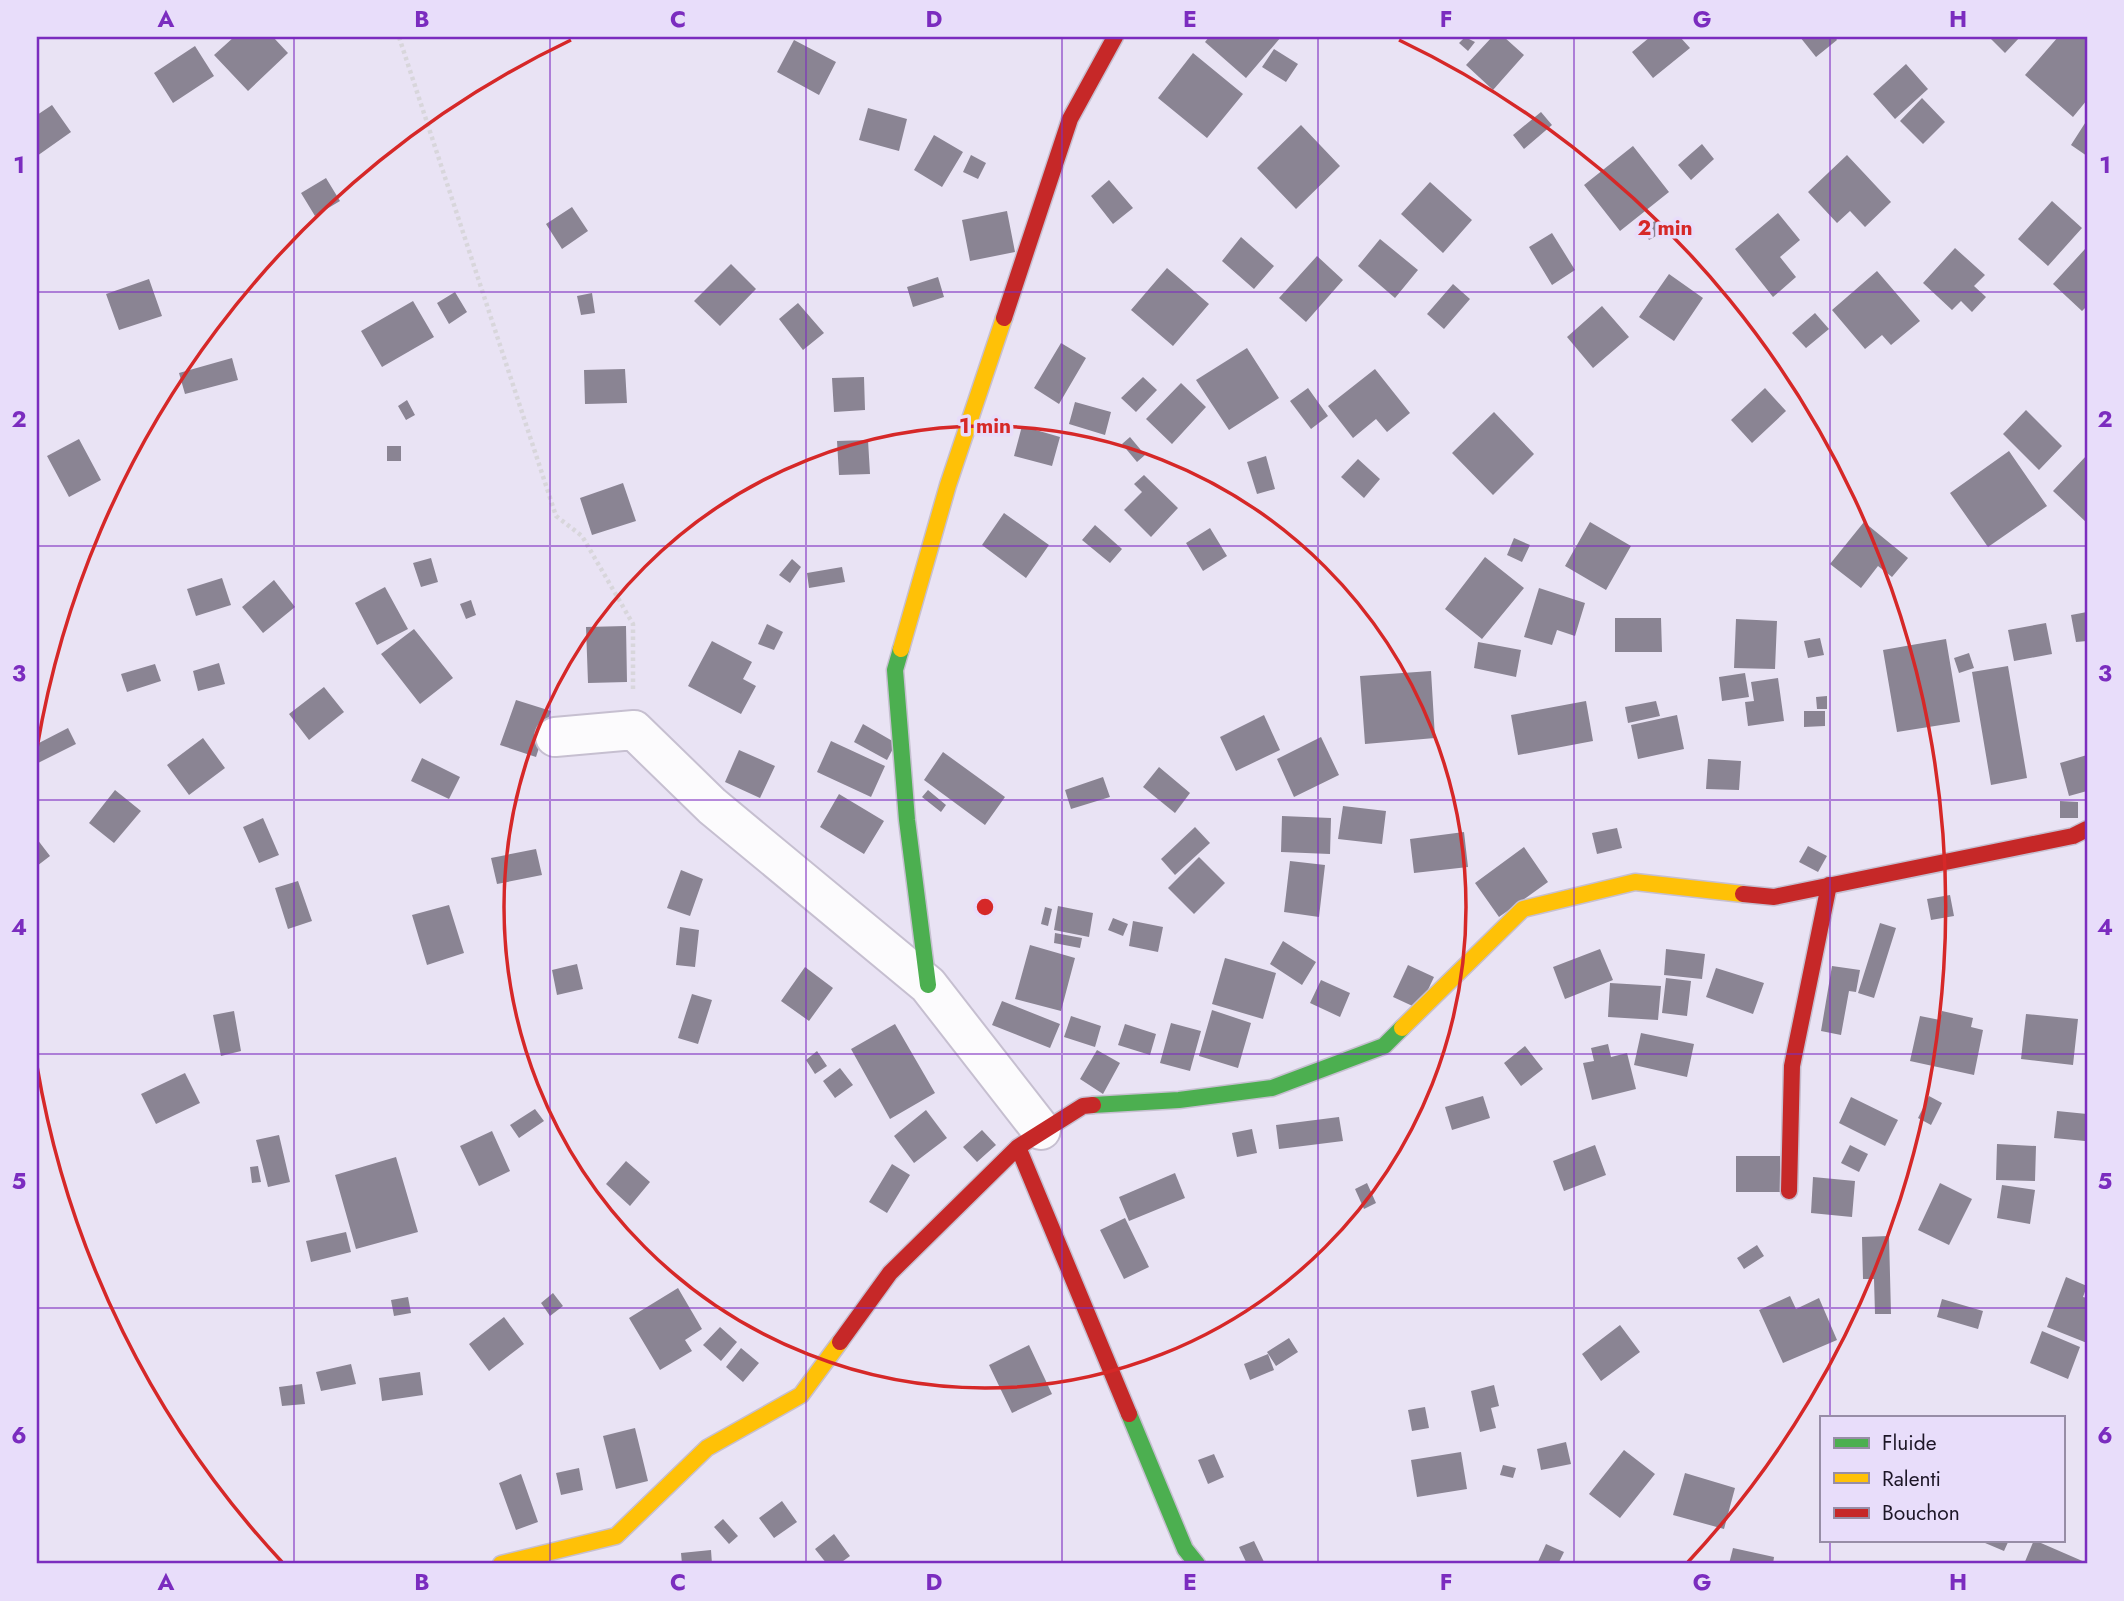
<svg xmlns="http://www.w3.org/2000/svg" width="2124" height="1601" viewBox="0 0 2124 1601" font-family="Jost,sans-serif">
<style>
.building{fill:#8a8493}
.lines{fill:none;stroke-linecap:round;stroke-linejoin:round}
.street-casing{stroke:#c6bfd0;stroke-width:42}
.fast-casing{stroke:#c6bfd0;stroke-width:19}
.slow-casing{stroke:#c6bfd0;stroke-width:19}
.jam-casing{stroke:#c6bfd0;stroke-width:19}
.path{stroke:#d8d6db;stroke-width:4.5;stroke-dasharray:3.5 3.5;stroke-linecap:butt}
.street{stroke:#fcfbfd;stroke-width:38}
.fast{stroke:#4caf50;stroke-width:16}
.slow{stroke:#ffc107;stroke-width:16}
.jam{stroke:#c62828;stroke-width:16}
.grid{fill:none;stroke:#7b2cbf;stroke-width:2;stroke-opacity:0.55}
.ring{fill:none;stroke:#d62828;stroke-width:3.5}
.centre{fill:#d62828;stroke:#e8ddfa;stroke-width:3.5}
.ring-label{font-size:21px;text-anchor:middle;font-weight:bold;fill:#d62828;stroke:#e8ddfa;stroke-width:7;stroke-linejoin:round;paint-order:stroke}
.neatline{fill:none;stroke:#7b2cbf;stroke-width:2.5}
.grid-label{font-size:23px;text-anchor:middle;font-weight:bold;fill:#7b2cbf}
</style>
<rect width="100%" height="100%" fill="#e9e3f4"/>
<path class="building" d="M234 37H273L288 53 248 91 214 55Z
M1209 37H1281L1246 78 1205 42Z
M1465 37 1475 42 1468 51 1459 43Z
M1492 37H1504L1524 55 1493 90 1466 65Z
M1650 37H1680L1690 48 1653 78 1632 52Z
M1800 37H1835L1837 40 1816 57Z
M1989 37H2020L2005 53Z
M2058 37H2084L2087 40V100L2073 117 2025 75Z
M794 40 836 62 819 95 777 72Z
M195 46 214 76 173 103 154 73Z
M1274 49 1298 64 1286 82 1262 67Z
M1193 53 1243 94 1207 138 1158 98Z
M1906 64 1928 89 1895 119 1873 94Z
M1922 98 1945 122 1923 144 1900 121Z
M52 105 71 132 37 156V115Z
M868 108 907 119 899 151 859 140Z
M1541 112 1552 125 1524 149 1513 135Z
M2087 120V156L2071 145Z
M1301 125 1340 166 1296 209 1257 168Z
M934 135 963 152 942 187 914 170Z
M1702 144 1714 159 1691 180 1678 165Z
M1633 146 1669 192 1620 231 1584 185Z
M971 155 986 163 978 179 963 172Z
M1847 155 1891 202 1865 227 1850 211 1837 223 1808 192Z
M326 178 340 201 315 216 301 193Z
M1109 180 1133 208 1113 224 1091 196Z
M1430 182 1472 220 1443 253 1401 214Z
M2052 201 2082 228 2048 266 2018 239Z
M572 207 588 231 562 249 546 224Z
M1007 211 1015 252 970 261 962 220Z
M1778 213 1800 240 1780 257 1796 277 1773 297 1735 249Z
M1657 220 1663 232 1649 240 1642 228Z
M1552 233 1575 270 1552 285 1529 247Z
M1241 237 1274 266 1254 289 1222 261Z
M1380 239 1418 270 1395 298 1358 266Z
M1955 248 1985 275 1974 286 1986 297 1972 312 1961 301 1952 310 1923 283Z
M2085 249 2087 251V306L2082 311 2053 284Z
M1317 256 1343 280 1306 322 1279 298Z
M731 264 756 289 720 326 694 301Z
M1167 268 1209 304 1173 346 1131 310Z
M1877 271 1920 321 1891 345 1882 335 1865 349 1832 310Z
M1669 274 1703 298 1674 341 1639 317Z
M938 277 944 297 913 307 907 287Z
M149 279 162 316 119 330 106 294Z
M1453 284 1470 299 1444 329 1427 314Z
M455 292 467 312 449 324 437 303Z
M592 293 595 313 581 315 577 296Z
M413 301 434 337 382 367 361 331Z
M798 303 824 333 803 350 779 319Z
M1602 306 1629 337 1593 368 1567 337Z
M1815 313 1829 329 1806 348 1792 333Z
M1061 343 1086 358 1059 404 1034 388Z
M1247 348 1279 398 1229 430 1196 380Z
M232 358 238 380 185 394 179 373Z
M625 369 627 403 585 404 584 370Z
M1375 369 1410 413 1387 432 1376 419 1353 438 1328 406Z
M864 377 865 410 834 412 832 378Z
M1143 377 1157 390 1136 412 1121 398Z
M1181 383 1206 407 1172 444 1146 419Z
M1308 388 1328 416 1311 429 1290 401Z
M1765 388 1786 411 1752 443 1731 420Z
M407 400 415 415 406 420 398 406Z
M1075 402 1111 412 1105 435 1069 424Z
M2026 410 2062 446 2039 470 2003 434Z
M1494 412 1534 454 1493 495 1452 453Z
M1022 426 1060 437 1052 466 1014 456Z
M1130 437 1145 455 1137 462 1122 444Z
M79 439 101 480 69 497 47 456Z
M868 440 870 474 839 475 837 441Z
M387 446H401V461H387Z
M2009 451 2047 506 1988 547 1950 493Z
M2087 455V523L2053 491Z
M1266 456 1275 489 1257 494 1247 462Z
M1358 459 1380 479 1364 498 1341 477Z
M1144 475 1178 508 1151 537 1124 510 1142 492 1134 484Z
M623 483 636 521 592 535 580 498Z
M1004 513 1049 545 1026 578 982 545Z
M1590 522 1631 546 1606 590 1565 566Z
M1864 522 1908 558 1892 577 1878 566 1861 588 1830 564Z
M1095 525 1122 549 1110 563 1082 540Z
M1210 528 1227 556 1203 571 1186 543Z
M1514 538 1530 545 1522 562 1507 555Z
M1485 557 1524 588 1482 639 1445 609Z
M431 558 438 582 421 587 413 563Z
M792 559 801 567 790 583 779 575Z
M842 567 845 582 809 588 807 573Z
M222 578 231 605 196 616 187 589Z
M274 580 295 607 263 633 242 607Z
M385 587 408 629 377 645 355 603Z
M1539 588 1585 603 1575 636 1557 630 1552 645 1524 637Z
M471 600 476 615 466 619 460 604Z
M2087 612V641L2076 642 2071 615Z
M1615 618H1661L1662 652H1615Z
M1736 619 1777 621 1775 669 1734 668Z
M2046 623 2052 654 2014 661 2008 630Z
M767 624 783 632 774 650 758 644Z
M626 626 627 682 588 683 586 627Z
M414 629 453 678 420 704 381 654Z
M1820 638 1824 655 1808 658 1804 641Z
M1946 639 1960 722 1897 732 1883 650Z
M712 641 752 662 743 679 756 686 741 714 688 686Z
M1478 642 1521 650 1516 677 1474 668Z
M1969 653 1974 668 1959 673 1954 658Z
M219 663 225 684 198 691 193 671Z
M155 664 161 681 127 692 121 674Z
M2008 666 2027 778 1991 785 1972 672Z
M1431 671 1435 738 1365 744 1360 676Z
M1745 673 1749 697 1722 701 1719 677Z
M1778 678 1784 721 1748 726 1745 702 1754 701 1751 682Z
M324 687 344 712 309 740 289 714Z
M1827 696V709H1817L1816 697Z
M516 700 551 711 536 757 500 745Z
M1586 701 1593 741 1518 755 1511 715Z
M1656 701 1660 716 1628 723 1625 707Z
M1804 711H1825V726L1804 727Z
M1264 715 1280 750 1236 771 1220 737Z
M1677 715 1684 749 1638 759 1631 725Z
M863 724 896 743 887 760 854 742Z
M68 728 76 744 38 763 37 744Z
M1321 737 1339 775 1294 797 1277 759Z
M203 738 225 768 189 795 167 765Z
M831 741 885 766 871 797 817 772Z
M739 750 775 766 760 798 725 782Z
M943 752 1005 797 985 825 924 780Z
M2087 755V791L2069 796 2060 763Z
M422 758 460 777 449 799 411 781Z
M1708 759 1741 761 1739 790 1706 789Z
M1159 767 1190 793 1175 813 1143 787Z
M1103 777 1110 797 1071 809 1065 790Z
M115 790 141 811 114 843 89 823Z
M928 790 946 805 941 812 922 797Z
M839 794 884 821 864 854 820 827Z
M2060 801 2078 802V818H2060Z
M1343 806 1386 811 1382 844 1338 839Z
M1282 816 1331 818 1330 854 1281 852Z
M263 818 279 855 259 863 243 827Z
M1195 827 1210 843 1175 875 1161 859Z
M1617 828 1622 848 1597 854 1592 833Z
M1464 832 1468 867 1414 873 1410 839Z
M37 839 50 856 37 866Z
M1808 846 1827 856 1818 872 1799 862Z
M1524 847 1548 882 1499 917 1475 883Z
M536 849 542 875 497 884 491 858Z
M1199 857 1225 883 1194 914 1168 888Z
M1290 861 1325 865 1319 917 1284 912Z
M681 870 703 879 690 916 667 908Z
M298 881 312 921 288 929 275 888Z
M1950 895 1954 916 1931 920 1927 899Z
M449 905 464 953 427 965 412 915Z
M1058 906 1093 913 1089 937 1054 930Z
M1045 907 1052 909 1048 926 1041 924Z
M1113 918 1128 924 1123 936 1108 930Z
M1133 921 1163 927 1158 952 1129 946Z
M1880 923 1896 928 1874 998 1858 993Z
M680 927 699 930 695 967 676 965Z
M1055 933 1082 938 1080 948 1054 943Z
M1283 941 1316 962 1302 985 1270 964Z
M1030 945 1075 958 1061 1011 1015 999Z
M1600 949 1613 980 1565 999 1553 967Z
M1666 949 1705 954 1702 979 1664 975Z
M1225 958 1276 973 1263 1019 1212 1004Z
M577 964 583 989 557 995 552 970Z
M1408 965 1434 977 1419 1009 1393 997Z
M1832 966 1860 970 1856 992 1849 991 1841 1035 1821 1031Z
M805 967 833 988 809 1021 781 1001Z
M1716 968 1764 983 1753 1014 1706 997Z
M1666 978 1691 981 1687 1016 1662 1013Z
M1321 980 1350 993 1340 1017 1310 1003Z
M1610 983 1661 986 1658 1020 1608 1017Z
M692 994 712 1000 698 1044 678 1038Z
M1002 1001 1060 1024 1050 1048 992 1025Z
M1212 1010 1251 1023 1238 1068 1199 1056Z
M234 1011 241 1051 221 1056 213 1015Z
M1942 1011 1973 1018 1971 1027 1983 1030 1974 1075 1910 1061 1920 1016 1940 1020Z
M2026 1014 2078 1019 2073 1065 2021 1059Z
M1071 1016 1101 1026 1095 1047 1064 1037Z
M1171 1023 1201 1031 1190 1071 1160 1063Z
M895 1024 935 1093 890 1119 851 1049Z
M1125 1024 1156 1034 1150 1055 1118 1045Z
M1641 1033 1694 1044 1687 1077 1634 1065Z
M1608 1044 1611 1057 1627 1053 1636 1089 1592 1100 1583 1063 1594 1061 1591 1048Z
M1525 1046 1543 1069 1521 1086 1504 1063Z
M1097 1050 1120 1063 1103 1094 1080 1079Z
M817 1051 827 1066 815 1074 806 1060Z
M840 1068 853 1085 835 1098 823 1081Z
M185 1073 200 1103 156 1124 141 1094Z
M1483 1096 1490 1118 1452 1130 1445 1107Z
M1929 1096 1942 1103 1931 1125 1918 1118Z
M1851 1097 1898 1120 1885 1146 1839 1123Z
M535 1109 544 1121 519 1138 510 1125Z
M926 1110 947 1138 914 1163 894 1136Z
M2057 1111 2087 1114 2085 1141 2054 1138Z
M1339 1117 1343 1141 1279 1149 1276 1125Z
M1252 1129 1257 1153 1237 1157 1232 1133Z
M982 1130 996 1145 977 1162 963 1147Z
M492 1131 510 1171 479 1186 460 1146Z
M279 1135 290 1182 268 1187 256 1140Z
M1997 1144 2036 1146 2035 1181 1996 1180Z
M1595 1145 1606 1175 1564 1191 1553 1161Z
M1850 1145 1868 1154 1859 1172 1841 1163Z
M1736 1156H1780V1192H1736Z
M396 1157 418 1232 356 1249 335 1175Z
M626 1161 650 1182 630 1206 606 1184Z
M892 1164 910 1175 887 1213 869 1202Z
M258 1166 261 1182 252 1183 250 1167Z
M1175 1173 1185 1198 1129 1221 1119 1197Z
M1813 1177 1855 1181 1852 1217 1811 1213Z
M1367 1183 1376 1203 1364 1209 1355 1189Z
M1940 1183 1972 1199 1949 1245 1918 1230Z
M2002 1185 2035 1190 2030 1224 1997 1218Z
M1125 1218 1149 1267 1124 1279 1100 1230Z
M346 1232 351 1252 311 1262 306 1241Z
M1889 1236 1891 1314H1875L1874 1279H1863L1862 1237Z
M1757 1245 1764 1256 1744 1269 1737 1258Z
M2066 1277 2087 1286 2083 1297 2087 1298V1343L2047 1327Z
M678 1288 702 1329 685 1340 692 1351 660 1370 629 1318Z
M553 1293 563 1306 550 1316 541 1303Z
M1790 1296 1796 1309 1819 1298 1837 1340 1783 1363 1759 1310Z
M408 1297 411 1313 394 1316 391 1300Z
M1942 1299 1983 1311 1978 1329 1937 1317Z
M504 1317 524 1344 489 1371 469 1344Z
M1620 1325 1640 1352 1601 1381 1582 1354Z
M720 1327 737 1342 721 1361 703 1345Z
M2042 1331 2080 1347 2068 1379 2030 1363Z
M1289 1338 1298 1352 1276 1366 1267 1352Z
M1029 1345 1052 1394 1012 1413 989 1365Z
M741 1348 759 1363 743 1382 726 1367Z
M1268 1354 1274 1370 1250 1380 1244 1364Z
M351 1364 356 1384 321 1391 316 1372Z
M420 1372 423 1395 382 1401 379 1378Z
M302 1384 305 1404 282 1406 279 1387Z
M1494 1385 1499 1406 1491 1408 1496 1428 1480 1432 1471 1391Z
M1425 1407 1429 1428 1412 1431 1408 1410Z
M635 1428 648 1481 616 1489 603 1436Z
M1566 1442 1571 1464 1541 1470 1537 1449Z
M1624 1450 1655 1474 1620 1518 1589 1494Z
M1461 1452 1467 1489 1417 1497 1411 1460Z
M1214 1454 1224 1477 1208 1484 1198 1460Z
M1503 1465 1516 1468 1513 1478 1500 1475Z
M579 1468 583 1490 561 1495 556 1473Z
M1685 1473 1735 1488 1724 1529 1673 1515Z
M521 1474 538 1522 516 1530 499 1483Z
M782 1501 797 1522 774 1538 759 1518Z
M723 1519 738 1536 729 1544 714 1527Z
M834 1534 850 1556 839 1564H827L815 1549Z
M1978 1540H2009L2004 1551Z
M2034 1540 2087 1563V1564H2024Z
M1254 1541 1265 1564H1247L1239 1547Z
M1546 1544 1564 1552 1558 1564H1537Z
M1733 1548 1774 1557 1773 1564H1729Z
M711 1550 712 1564H682L681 1553Z"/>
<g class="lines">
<g class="street-casing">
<path id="street" d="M555 737 634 730 712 806 928 985 1041 1130"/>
</g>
<g class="fast-casing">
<path id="fast" d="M901 649 895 670 907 820 928 985
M1093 1105 1179 1100 1272 1088 1384 1046 1402 1028
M1129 1414 1185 1549 1197 1564"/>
</g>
<g class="slow-casing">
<path id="slow" d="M901 649 948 485 1004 318
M1402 1028 1523 909 1635 882 1743 894
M501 1564 616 1536 707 1448 801 1395 840 1342"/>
</g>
<g class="jam-casing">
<path id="jam" d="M1004 318 1070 119 1115 37
M1743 894 1774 897 2073 836 2087 829
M1018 1147 1129 1414
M1789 1191 1792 1066 1829 885
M840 1342 890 1273 1018 1147 1083 1106 1093 1105"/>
</g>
<path class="path" d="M399 37 556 516 582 536 633 624V691"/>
<use href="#street" class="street"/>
<use href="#fast" class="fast"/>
<use href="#slow" class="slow"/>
<use href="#jam" class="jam"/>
</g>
<path class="grid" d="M294 37V1564M550 37V1564M806 37V1564M1062 37V1564M1318 37V1564M1574 37V1564M1830 37V1417M37 292H2087M37 546H2087M37 800H2087M37 1054H2087M37 1308H2087M1830 1540V1564"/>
<g class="ring">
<circle cx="985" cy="907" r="481"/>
<path d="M282 1562A961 961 0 0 1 37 1066M37 748A961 961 0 0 1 571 40M1399 40A961 961 0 0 1 1688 1562"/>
</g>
<circle cx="985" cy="907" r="10" class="centre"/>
<g class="ring-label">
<text x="1665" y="235">2 min</text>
<text x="985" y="433">1 min</text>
</g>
<rect width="2124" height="1601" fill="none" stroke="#e8ddfa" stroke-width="77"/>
<rect x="1820" y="1416" width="245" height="126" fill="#e8ddfa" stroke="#978da6" stroke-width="2"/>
<rect x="1834" y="1438" width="35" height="10" fill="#4caf50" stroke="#978da6" stroke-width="2"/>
<text x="1882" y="1450" font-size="21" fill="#1d1627">Fluide</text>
<rect x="1834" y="1473" width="35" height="10" fill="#ffc107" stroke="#978da6" stroke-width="2"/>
<text x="1882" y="1486" font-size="21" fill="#1d1627">Ralenti</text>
<rect x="1834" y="1508" width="35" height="10" fill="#c62828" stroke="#978da6" stroke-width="2"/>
<text x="1882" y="1520" font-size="21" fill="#1d1627">Bouchon</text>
<rect x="38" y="38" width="2048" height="1524" class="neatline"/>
<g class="grid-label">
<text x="166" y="27">A</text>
<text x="422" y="27">B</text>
<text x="678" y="27">C</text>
<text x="934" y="27">D</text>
<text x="1190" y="27">E</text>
<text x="1446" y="27">F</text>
<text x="1702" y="27">G</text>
<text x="1958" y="27">H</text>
<text x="19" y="173">1</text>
<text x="2105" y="173">1</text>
<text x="19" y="427">2</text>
<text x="2105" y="427">2</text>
<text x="19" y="681">3</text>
<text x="2105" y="681">3</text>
<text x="19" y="935">4</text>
<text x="2105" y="935">4</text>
<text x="19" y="1189">5</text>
<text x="2105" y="1189">5</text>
<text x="19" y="1443">6</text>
<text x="2105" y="1443">6</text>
<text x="166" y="1590">A</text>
<text x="422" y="1590">B</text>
<text x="678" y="1590">C</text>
<text x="934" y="1590">D</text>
<text x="1190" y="1590">E</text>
<text x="1446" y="1590">F</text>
<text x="1702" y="1590">G</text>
<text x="1958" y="1590">H</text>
</g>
</svg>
